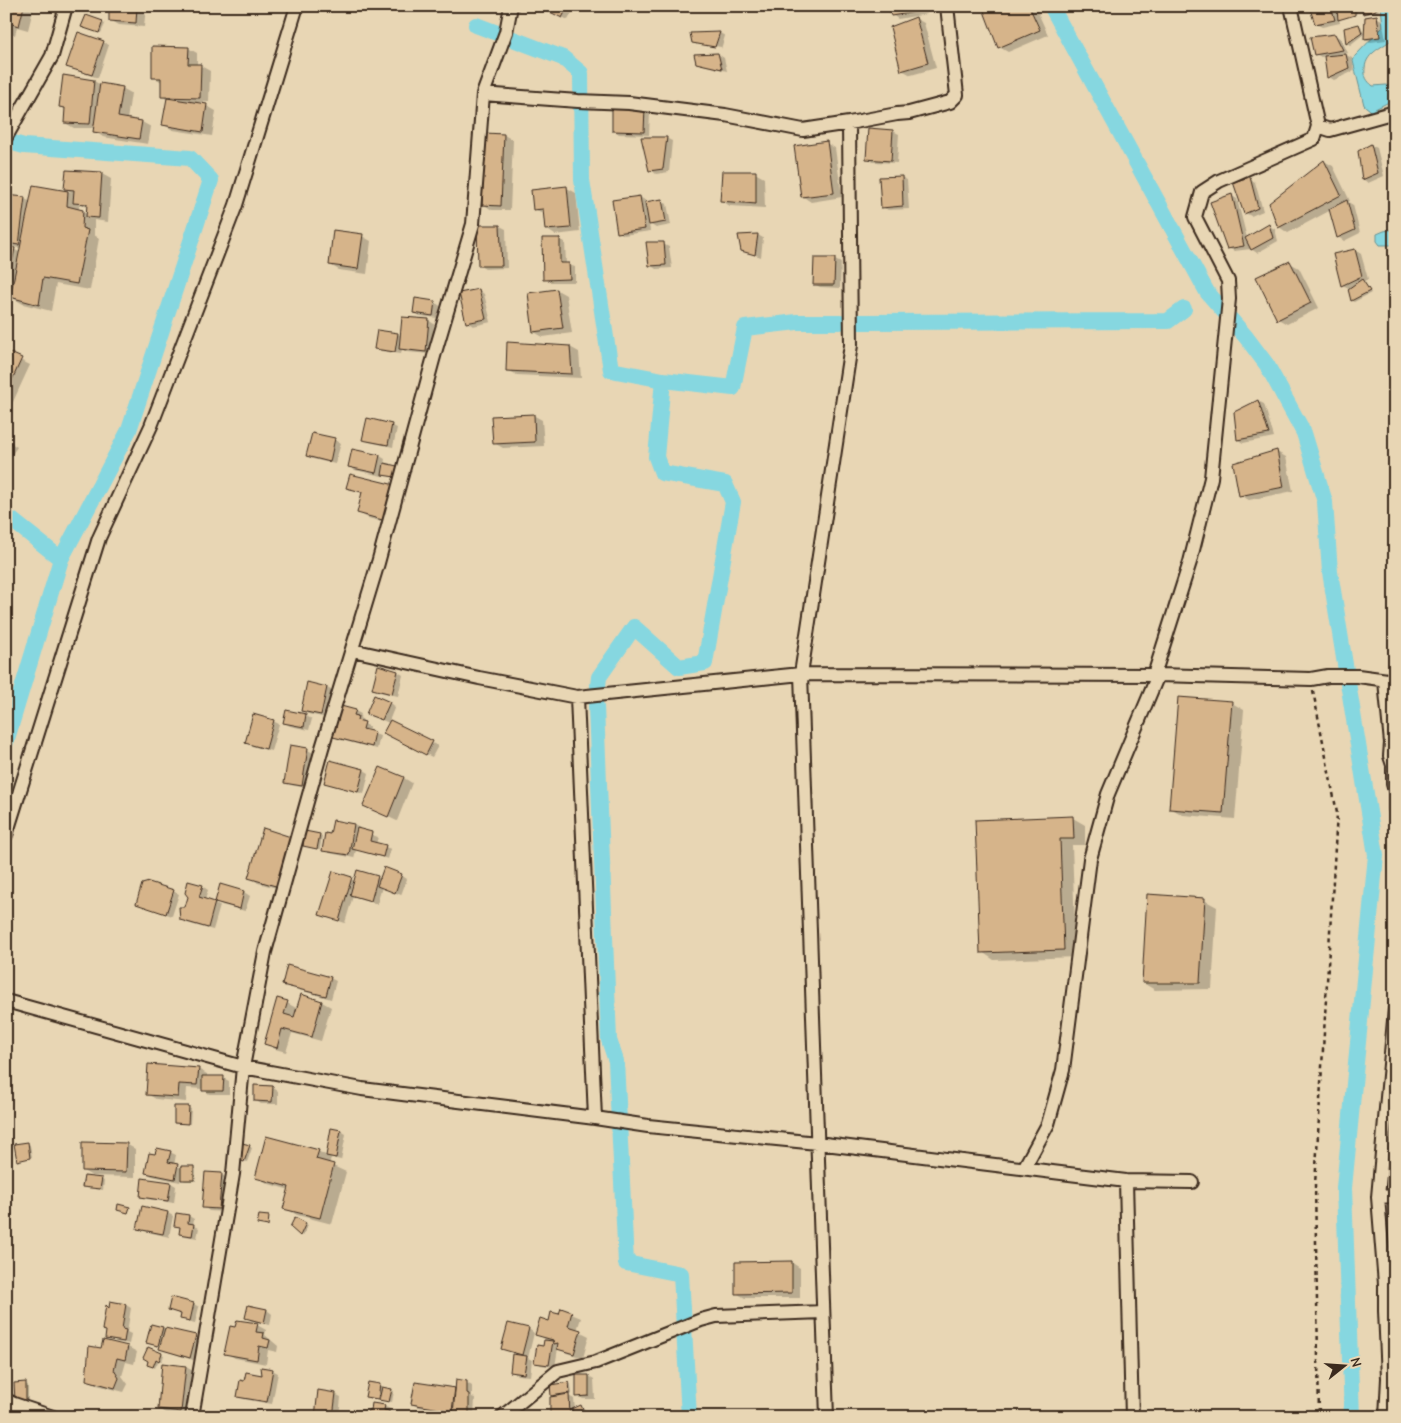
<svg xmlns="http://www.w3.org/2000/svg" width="1401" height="1423" viewBox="0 0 1401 1423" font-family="'Comic Neue',sans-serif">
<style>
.water{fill:#86d7e0;stroke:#689292}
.shadow{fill:#0003;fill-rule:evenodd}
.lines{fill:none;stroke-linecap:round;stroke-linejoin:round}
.canal{stroke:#86d7e0;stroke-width:16}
.building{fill:#d6b48a;stroke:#3b2a1e}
.street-casing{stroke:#3b2a1e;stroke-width:16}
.path{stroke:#3b2a1e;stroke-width:2.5;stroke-dasharray:4 4;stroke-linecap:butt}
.street{stroke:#e8d6b4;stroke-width:12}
</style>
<rect width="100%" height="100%" fill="#e8d6b4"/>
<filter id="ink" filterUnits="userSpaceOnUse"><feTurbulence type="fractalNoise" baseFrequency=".02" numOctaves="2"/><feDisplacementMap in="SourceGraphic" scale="10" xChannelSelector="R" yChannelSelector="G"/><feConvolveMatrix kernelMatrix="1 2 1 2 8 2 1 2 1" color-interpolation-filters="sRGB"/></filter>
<g filter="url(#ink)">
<path class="water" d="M1381 6H1395V37C1384 47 1366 52 1365 68 1364 77 1367 81 1373 86L1386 85 1391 87 1394 94 1391 101 1371 111 1364 105 1353 61 1355 56 1383 27Z
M1395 229V245H1380L1377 241V234L1384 231Z"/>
<path class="shadow" d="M6 6H26L33 10 28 30 17 27 15 35 6 33Z
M111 6H146L144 27 119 25 110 20Z
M540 6H576L568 20Z
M717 6H734L733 11Z
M890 6H924L927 14 898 19 892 15Z
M984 6H1035L1048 35 1008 52 999 47Z
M1311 6H1335L1336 10 1354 7 1357 8V13L1339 19 1340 23 1322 27 1316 24Z
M1364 6H1378L1379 11 1367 14 1364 13Z
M86 16 105 24 101 33 85 27Z
M1376 17 1382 20 1386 40 1371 42 1365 39Z
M915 18 924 23 936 68 911 75 902 70Z
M1358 25 1361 26 1364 34 1350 45 1347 43 1345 29Z
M720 33 725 36 721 49V47L697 43V45L693 42 692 34Z
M1335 35 1341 39 1348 53 1344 54 1352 58 1354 71 1334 80 1329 77 1326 56 1321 57 1316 54Z
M103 42 109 45 98 78 73 69Z
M188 48 197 53V66H201L210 71 209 102H196L195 104 207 106 216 111 212 136 173 130 164 125 168 100 162 96V82L153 77Z
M718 54 724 58 727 71 703 65 697 62Z
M64 76 94 81 101 85 122 88 131 93 127 120 142 122 151 127 148 144 103 137 94 131 95 128H74L65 123 66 110 61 106Z
M644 110 650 113 649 135 619 134 613 130Z
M869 130 893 131 899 134 897 163 873 162 868 158Z
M504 135 513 140 510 210H492L483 204Z
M666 138 672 141 669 172 656 174 651 170Z
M826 143 835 148 842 197 811 202 802 196Z
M1371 145 1377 148 1384 176 1368 183 1363 179Z
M1324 161 1333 166 1350 201 1348 202 1353 205 1360 233 1344 241 1338 237 1331 210 1288 233 1279 227 1270 204Z
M67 171 102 174 111 179 108 222 94 220V235L99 238 90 290 56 284 51 311 23 304 11 297 14 281 6 279V196L25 199 31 202 34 186 71 192 66 189ZM79 205 88 207 87 214 79 210ZM10 247 21 248 20 252H19Z
M755 173 764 178 765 208 730 206 722 201Z
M901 177 907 180 909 209 888 210 882 207Z
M1249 178 1255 182 1263 211 1251 216 1245 213Z
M567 188 576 193 580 232 555 235 546 229 545 214 534 209Z
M1232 196 1237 199 1247 238 1269 226 1275 229 1278 241 1257 253 1251 249 1234 251 1228 248Z
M640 197 646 201V203L661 200 667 204 671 225 656 228 649 224 650 231 624 235 619 232Z
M500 226 506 229 507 268 485 269 480 266Z
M758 235 763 238 761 257 742 250Z
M362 236 371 241 367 274 339 270 330 265Z
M559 239 565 242 566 264 575 267V282H550L544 279Z
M663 244 669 247 672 268 656 269 650 265Z
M1355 250 1361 254 1368 279 1364 281 1371 293 1354 302 1352 301 1349 288 1342 285Z
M835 260 841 263 840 288 820 287 814 284Z
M1290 263 1299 268 1319 308 1287 324 1278 319Z
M479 290 484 294 491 322 473 326 467 322Z
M557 290 566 295 572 333 543 337 534 332Z
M435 302 440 306 438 318 420 316 414 312Z
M428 320 434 324 431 354 406 352 402 349 401 354 381 351 375 348 398 334 401 336Z
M570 347 579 352 581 378 517 375 508 370Z
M6 353 30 365 6 417Z
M1258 401 1264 404 1274 437 1243 443 1238 440Z
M533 415 542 420 544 446 503 448 494 443Z
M391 425 397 428 393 447 369 442 363 439Z
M313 434 335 440 341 443 335 464 313 459 308 456Z
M6 440 17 447 6 463Z
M1277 452 1286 457 1293 491 1249 500 1240 495Z
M380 456 385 459 384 465 399 469 397 478 383 474 382 476 355 470 349 467Z
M347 487 403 491 395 525 368 518 359 513 363 494Z
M398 672 403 675 398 696 380 692 374 688Z
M308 684 327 688 333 691 327 718 308 714 302 710Z
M1179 698 1232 703 1244 710 1235 819 1183 815 1170 808Z
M389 703 395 706 389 721 438 746 432 757 390 736 389 723 373 716Z
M355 711 361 714 360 718 363 720V723L370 727 369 732 380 736 377 749 341 740 335 737Z
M287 712 306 716 312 719 309 730 290 726 285 723Z
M273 721 279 724 271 751 252 746 247 743Z
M308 750 313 753 307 788 291 785 285 782Z
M331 761 364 770 369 773 364 794 331 785 326 782Z
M404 778 412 783 397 821 365 806Z
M1073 818 1085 825V845H1072L1076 957 994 960 982 952Z
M334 821 354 825 360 828 359 830 378 837 376 844 391 849 388 859 356 850 354 858 330 853 324 850 331 836Z
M319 835 322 836 320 849 307 847Z
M293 839 302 844 288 891 258 883 250 877Z
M358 872 381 879 401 875 407 879 401 895 382 887 377 904 353 896 345 923 321 915 334 873 355 881Z
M202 886 208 890 205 900 220 906 213 930 187 923 181 919 186 908Z
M220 886 244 892 250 896 245 911 222 905 216 901Z
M173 891 179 894 172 916 137 903Z
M1204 900 1217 907 1212 989 1155 990 1143 983Z
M330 978 336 981 331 999 289 987 283 984Z
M301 996 322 1002 331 1007 321 1041 292 1033 286 1052 275 1049 266 1043 287 1003 298 1009Z
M198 1069 207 1074V1078H223L229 1081V1094H209L203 1089 187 1088 186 1102 156 1099 147 1094Z
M272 1087 278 1091V1104H261L255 1100Z
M188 1108 191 1109 190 1124 175 1123Z
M341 1131 346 1134 341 1160 331 1158 329 1164 346 1172 332 1224 297 1215 285 1208 290 1190 269 1184 257 1177 318 1151 327 1156Z
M27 1143 30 1145 32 1157 18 1159Z
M126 1144 135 1149V1177L92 1176 83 1171Z
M249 1146 252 1148 247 1162 241 1160Z
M170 1152 176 1155 174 1165 182 1168 193 1167 196 1168V1181H185L181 1179 180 1182 152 1176 147 1173 156 1156Z
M222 1175 227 1178 225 1212 209 1211 204 1207Z
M101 1179 104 1181 103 1190 84 1186Z
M171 1183 176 1186 174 1203 147 1199 141 1196Z
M168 1213 173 1216 169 1237 144 1231 139 1228Z
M189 1216 194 1219 193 1225 199 1228 197 1238 186 1236 180 1233 181 1228 175 1225Z
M295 1219 308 1225 303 1236 292 1226Z
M791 1262 800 1268V1298H745L736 1293Z
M194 1304 199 1307 195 1323 187 1321 182 1318V1315L169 1310Z
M126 1305 131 1308 127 1332 131 1334 129 1344 112 1341 106 1338 110 1309Z
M249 1306 267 1310 272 1314 270 1325 252 1321 246 1317Z
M562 1310 581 1318 577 1330 589 1336 583 1358 567 1353 558 1348 555 1367 541 1365 536 1362 544 1348 545 1339 537 1334 550 1322 560 1316Z
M509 1324 529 1329 534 1333 528 1358 532 1360 530 1376 517 1375 512 1371 514 1353 503 1348Z
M257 1325 266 1330 265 1335 278 1346 277 1352 268 1350 266 1364 235 1358 226 1353 236 1328Z
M162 1328 195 1336 201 1339 196 1361 166 1351 160 1348 161 1346 150 1344Z
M104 1342 128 1347 137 1352 134 1364 126 1362 122 1376 128 1384 124 1392 97 1385 88 1379 102 1350Z
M149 1348 164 1355 162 1361 159 1360 155 1368 148 1364Z
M186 1367 195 1372 190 1416 168 1414 159 1409Z
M272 1370 278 1373 272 1404 244 1399 238 1396 245 1382 263 1377Z
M589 1376 594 1379 595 1399H583L578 1396Z
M369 1383 380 1385 382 1388 394 1391 392 1402 367 1396Z
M416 1383 456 1389 467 1383 472 1386V1397L475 1398 474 1417H450L454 1416V1413L418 1407 412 1404Z
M569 1383 571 1384 572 1394 567 1395 574 1399 575 1410 581 1407 584 1408 587 1417H552L557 1397 553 1395Z
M25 1384 28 1385V1401L18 1402Z
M335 1394 341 1397 339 1417H316Z
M384 1406 390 1409V1413L394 1417H369Z"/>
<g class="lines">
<path class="canal" d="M1051 6 1207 292 1246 337 1267 365 1304 433 1325 502 1330 572 1376 855 1344 1188 1352 1417
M476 25 563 58 581 73 582 180 611 370 663 380 733 388 745 328 797 322H840
M6 141 24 146 190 158 211 180 129 430 61 559
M860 322 1168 321 1184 309
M6 518 12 520 61 559 6 742
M598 686 599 677 634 627 679 667 705 663 733 502 725 484 662 473 656 457 663 380
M596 706 609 1040 616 1061 626 1263 681 1274 689 1417"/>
</g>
<path class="building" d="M6 6H24L19 26 8 23 6 31Z
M109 6H137L136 23 109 21Z
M538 6H568L562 18Z
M889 6H920L922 11 891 16Z
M982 6H1029L1040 30 998 48Z
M1309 6H1331L1335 20 1315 24Z
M1355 6V15L1338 20 1337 9Z
M1363 6H1376V10L1363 14Z
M86 15 103 21 99 33 81 27Z
M1377 15 1380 37 1364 39 1365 17Z
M916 17 928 63 901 71 890 27Z
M1359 24 1362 33 1346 44 1344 28Z
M78 32 104 41 92 75 66 67Z
M720 32 715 47 692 43 690 33Z
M1335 34 1343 50 1314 55 1310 37Z
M152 46 189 47 188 64H201L200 98 161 97V78H152Z
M718 53 722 69 696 63 694 54Z
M1346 54 1349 68 1327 78 1324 56Z
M63 75 94 80 90 124 64 123 65 108 59 107Z
M100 83 123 87 118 117 142 121 139 139 93 132Z
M167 98 207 104 203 132 162 125Z
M612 107 645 108 644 132 612 131Z
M868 128 893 130 891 161 866 159Z
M485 133 504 134 501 206 482 205Z
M641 137H667L663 169 649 171Z
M827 141 834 193 801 197 794 146Z
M1371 144 1378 173 1362 180 1358 151Z
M1324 160 1341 195 1278 228 1269 203Z
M66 170 102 172 99 218 86 217 87 204 73 203 74 190 64 189Z
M722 171H756V204L720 201Z
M902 176 903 206 881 208 879 177Z
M1250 177 1258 208 1244 214 1233 182Z
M33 185 68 191 67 206 83 210 82 228 88 230 77 284 43 278 39 305 10 297Z
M567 186 571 228 545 230 543 209 533 210 531 190Z
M1232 194 1244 246 1227 249 1210 202Z
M6 195 25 197 19 245 6 243Z
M640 196 645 229 617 233 612 200Z
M662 199 666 222 649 225 645 202Z
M1347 200 1355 230 1337 238 1329 209Z
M1269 224 1273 238 1251 250 1245 238Z
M477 225H500L502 266H478Z
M333 230 363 234 358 269 329 265Z
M758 234 755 255 741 251 738 235Z
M542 238H560V263H569L570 279 543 280Z
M646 242H664L666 265 649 266Z
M6 246 15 248 9 277H6Z
M1355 249 1362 276 1341 286 1333 254Z
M814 258H835L834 285H813Z
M1290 261 1311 303 1277 320 1256 277Z
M1362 279 1370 291 1351 301 1348 289Z
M479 289 486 319 466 323 459 293Z
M557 289 563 328 533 332 528 293Z
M415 298 435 301 433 316 413 313Z
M402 317 429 319 426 352 399 349Z
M377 330 398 333 395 352 374 349Z
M507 342 570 346 572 374 506 371Z
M6 351 22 358 6 393Z
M1258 400 1269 434 1237 440 1234 412Z
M534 414 535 442 493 444 491 416Z
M367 418 392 424 388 445 362 440Z
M312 433 335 438 330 462 306 456Z
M6 439 12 443 6 451Z
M352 449 380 455 376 473 348 467Z
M1277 450 1284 487 1239 496 1233 463Z
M384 463 397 466 395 477 382 475Z
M350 474 395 485 386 521 357 513 362 492 346 488Z
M378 665 398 671 392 694 372 689Z
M307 682 327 687 321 715 301 711Z
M374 695 390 702 382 720 366 714Z
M1178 697 1232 701 1223 813 1169 809Z
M341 706 356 710 354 715 358 716 357 720 365 722 363 729 375 732 372 747 333 737Z
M286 710 306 714 304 727 283 723Z
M253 714 274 720 266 749 245 743Z
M390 720 433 741 426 755 383 733Z
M290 745 308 748 302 786 284 783Z
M330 760 364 769 358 792 324 783Z
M380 767 404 777 388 817 363 806Z
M1073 816 1074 839H1060L1064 950 980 953 975 820Z
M333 820 354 824 349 855 322 851 325 833 330 834Z
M263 828 294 838 279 887 248 878Z
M357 828 372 832 370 841 386 845 383 857 352 849Z
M305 831 320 834 317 849 303 846Z
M384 867 402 874 395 893 377 886Z
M357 870 378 876 371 901 350 895Z
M333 871 352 877 339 921 319 915Z
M188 881 203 885 199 897 215 902 208 928 180 920 179 907H185L188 897 185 893Z
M149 882 174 890 166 914 136 904 142 884Z
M220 884 244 891 240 909 215 902Z
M1147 894 1205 898 1200 983H1142Z
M287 965 331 977 326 996 282 985Z
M301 994 322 1001 312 1037 282 1029 277 1048 264 1044 277 998 288 1001 284 1014 294 1017Z
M148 1064 199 1068 197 1085 179 1084 178 1097 146 1095Z
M202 1076H224L223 1091H202Z
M254 1085 273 1086 272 1102 254 1101Z
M174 1106H189L188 1124 174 1123Z
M331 1128 341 1130 336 1158 326 1156Z
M266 1136 319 1150 316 1159 334 1164 320 1218 283 1209 289 1187 255 1178Z
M28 1142 30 1158 17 1161 14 1144Z
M82 1142 127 1143 126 1172 82 1171Z
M242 1143 250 1145 244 1162 237 1159Z
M157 1148 171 1151 168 1162 178 1164 175 1179 145 1173 149 1153 155 1154Z
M181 1166H194V1180H181Z
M205 1172 222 1173 219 1209 202 1208Z
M84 1176 102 1178 100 1189 82 1187Z
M142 1178 171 1182 168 1201 140 1197Z
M118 1204 130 1207 128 1213 117 1210Z
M142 1206 168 1212 163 1234 137 1229Z
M176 1213 189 1215 188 1223 194 1224 192 1236 179 1234 180 1227 174 1226Z
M259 1215 269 1216 268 1226 257 1224Z
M295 1217 306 1223 300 1236 290 1227Z
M792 1261V1293L735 1294V1262Z
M171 1297 194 1303 190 1321 180 1319 181 1314 168 1310Z
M110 1301 126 1304 122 1329 126 1330 124 1342 105 1339 106 1331 102 1330 106 1305 109 1308Z
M248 1305 267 1309 264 1323 245 1318Z
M561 1308 572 1312 568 1326 581 1330 574 1354 557 1349 558 1343 554 1344 553 1340 535 1335 540 1318 549 1321 551 1312 559 1314Z
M237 1320 258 1323 256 1332 264 1333 263 1338 270 1340 268 1348 259 1346 257 1360 224 1354 230 1326 235 1327Z
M508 1323 529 1328 522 1355 501 1349Z
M151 1324 163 1327 158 1346 146 1343Z
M165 1328 196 1335 190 1358 159 1349Z
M103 1340 128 1346 125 1360 117 1358 114 1370 119 1378 115 1388 86 1380 89 1346 101 1348Z
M544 1340 553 1341 549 1365 534 1363 537 1345 543 1346Z
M148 1347 162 1353 159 1361 156 1359 153 1367 147 1365 148 1361 143 1358Z
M512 1354 527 1356 524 1374 510 1372Z
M162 1363 186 1366 181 1412 158 1409Z
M261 1367 273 1369 267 1402 237 1397 240 1380 244 1381 246 1372 262 1375Z
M576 1375H589V1396L576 1397Z
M456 1379 467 1381V1393L469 1394V1417H449V1414L453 1415Z
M26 1382V1401H15L14 1383Z
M368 1382 380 1384 378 1399 365 1397Z
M415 1382 455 1388 452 1411 411 1404Z
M569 1382 570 1393 551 1396 550 1385Z
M382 1387 392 1389 389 1402 379 1400Z
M318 1390 336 1393 333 1417H315Z
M569 1394 570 1417H550V1397Z
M372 1403 385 1405 384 1410 389 1411V1417H367L368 1410H371Z
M581 1405 586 1417H575L572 1409Z
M129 1412 139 1413 138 1417H128Z"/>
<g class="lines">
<g class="street-casing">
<path id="street" d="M483 94 578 101 629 103 725 115 803 130 849 123 897 114 909 113 950 102 957 95 947 6
M1318 126 1330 130 1395 112
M6 137 52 56 66 6
M352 650 479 678 577 697 801 674 1158 675 1311 679 1328 676H1358L1395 681
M1154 675 1190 562 1211 478 1229 299 1228 281 1195 217 1202 192 1219 181 1314 139 1318 126 1291 6
M1385 681 1391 743 1390 756 1393 765V784L1395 791
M577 697 595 1118
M1395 792V809
M6 835 99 538 151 426 236 205 297 6
M6 1001 243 1067 362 1089 595 1118 648 1126 817 1143 1126 1181 1192 1182
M1024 1168 1048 1124 1063 1070 1090 859 1108 794 1158 675
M1126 1181 1132 1417
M1378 1197 1395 1196
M6 1400 14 1404 53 1417
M192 1417 233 1174 243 1067 265 952 322 748 378 563 436 349 473 224 483 94 506 32 511 6
M502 1417 558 1371 596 1362 701 1320 716 1316 823 1312
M827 1417 801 674 851 345 849 123
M1386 1417 1388 1378 1385 1311V1284L1378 1197 1395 1009"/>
</g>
<path class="path" d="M1313 691 1337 813 1315 1185 1319 1417"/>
<use href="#street" class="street"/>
</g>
</g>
<rect width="1401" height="1423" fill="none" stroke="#e8d6b4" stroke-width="25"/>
<rect x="12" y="12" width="1376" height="1398" fill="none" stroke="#3b2a1e" stroke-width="2" filter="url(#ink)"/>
<g transform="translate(1344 1366) rotate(73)" stroke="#e8d6b4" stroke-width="4" paint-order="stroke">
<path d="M0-4L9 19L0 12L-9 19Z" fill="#3b2a1e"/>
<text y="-8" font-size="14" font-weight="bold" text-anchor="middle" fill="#3b2a1e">N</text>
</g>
</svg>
